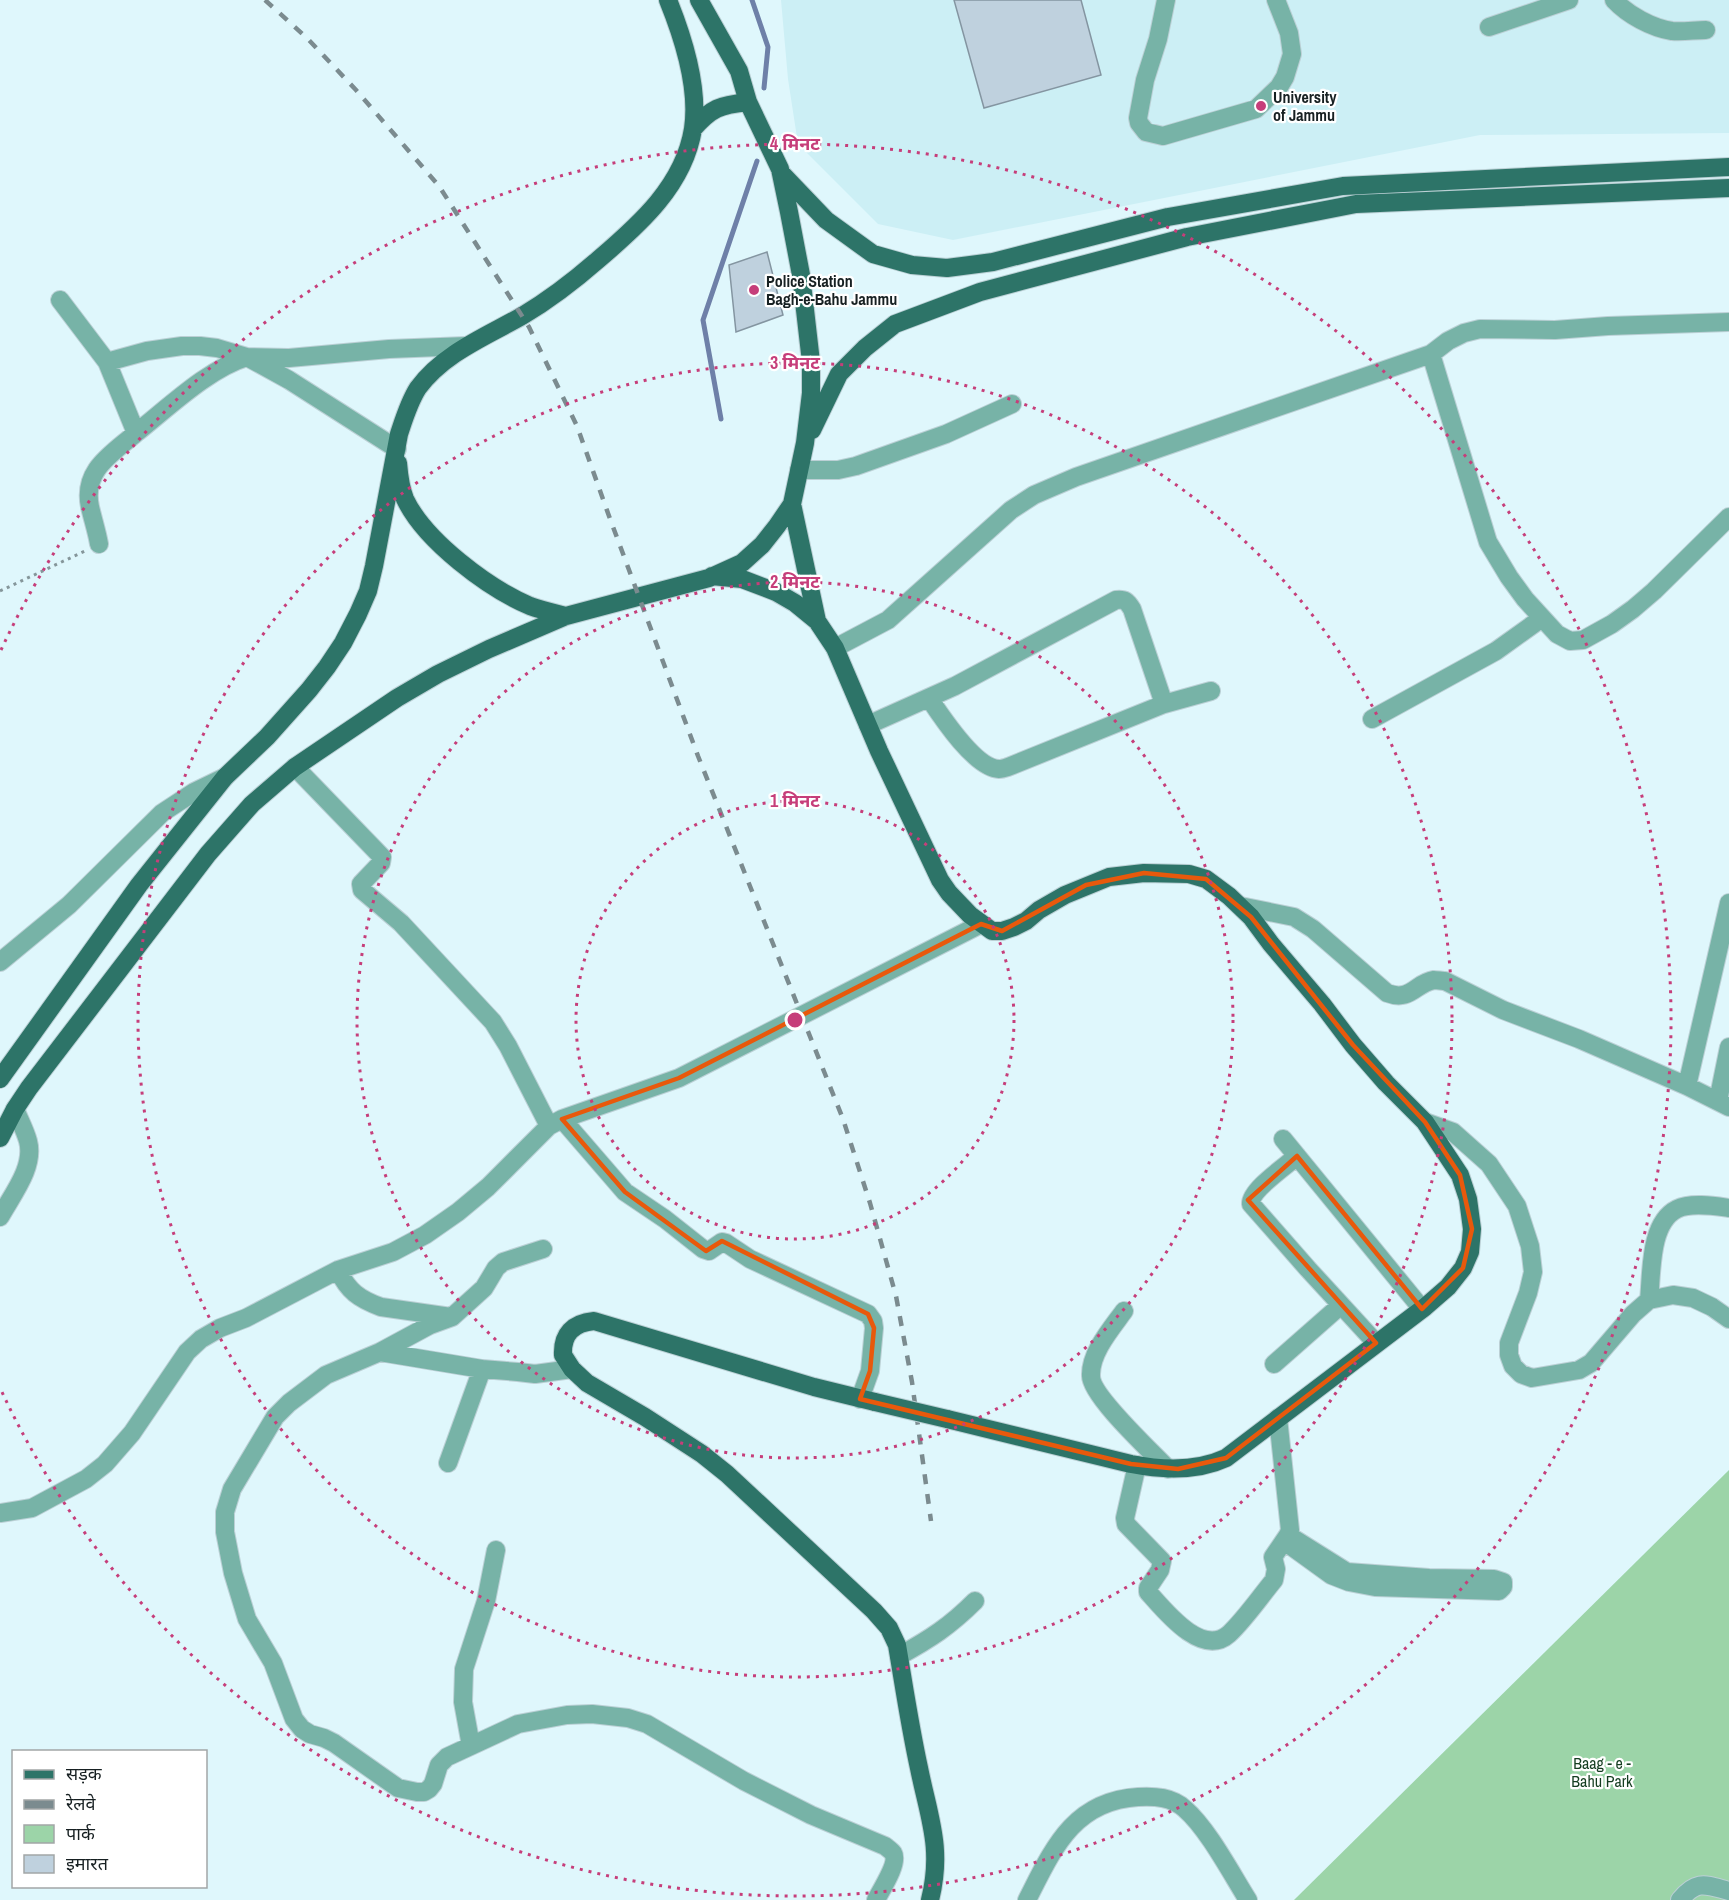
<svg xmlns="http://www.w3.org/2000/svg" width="1729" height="1900" viewBox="0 0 1729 1900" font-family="'Archivo Narrow','Noto Sans Devanagari',sans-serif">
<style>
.built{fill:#cceff5}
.green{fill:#9cd4a8}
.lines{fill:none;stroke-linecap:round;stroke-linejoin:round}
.stream{stroke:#6e80a8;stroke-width:5}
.building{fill:#bfd1de;stroke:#8495a1;stroke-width:1.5}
.minor-casing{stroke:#bbd0d5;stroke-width:20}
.major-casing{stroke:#bbd0d5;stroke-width:20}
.path{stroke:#85969a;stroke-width:3;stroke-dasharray:3 4.5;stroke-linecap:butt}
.minor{stroke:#77b3a7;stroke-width:18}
.major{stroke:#2d7468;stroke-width:18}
.rail{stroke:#7b8b8f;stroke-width:4.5;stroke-dasharray:10 10;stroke-linecap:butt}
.major-bridge-casing{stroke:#bbd0d5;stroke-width:20;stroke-linecap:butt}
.major-bridge{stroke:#2d7468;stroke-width:18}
.marked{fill:none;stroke:#e8590c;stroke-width:4.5;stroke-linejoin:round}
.ring{fill:none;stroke:#c63e7a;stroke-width:3;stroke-dasharray:3 6}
.poi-dot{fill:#c63e7a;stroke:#fff;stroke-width:2}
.labels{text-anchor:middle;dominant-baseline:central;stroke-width:4.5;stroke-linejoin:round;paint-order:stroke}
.poi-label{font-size:16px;font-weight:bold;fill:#172022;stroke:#fff;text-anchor:start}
.park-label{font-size:16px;fill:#153e21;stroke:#fff}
.centre{fill:#c63e7a;stroke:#fff;stroke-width:3}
.ring-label{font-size:18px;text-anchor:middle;font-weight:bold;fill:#c63e7a;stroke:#fff;stroke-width:4.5;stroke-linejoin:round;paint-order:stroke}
</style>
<rect width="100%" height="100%" fill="#dff7fc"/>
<path class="built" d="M781 0H1729V133L1480 135 953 240 878 224 798 144 788 79Z"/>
<path class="green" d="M1729 1470V1900H1294Z"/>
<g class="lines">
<path class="stream" d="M752 0 768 47 764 88
M721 419 703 320 757 161"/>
</g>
<path class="building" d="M954 0H1081L1101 75 984 108Z
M767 252 783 315 736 332 729 265Z"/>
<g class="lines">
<g class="minor-casing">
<path id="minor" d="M1166 0 1158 39 1145 80 1138 118 1139 123 1146 132 1163 136 1256 109 1279 87 1285 77 1292 54 1289 33 1276 0
M1614 0C1628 15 1652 28 1672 31 1683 32 1695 30 1706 30
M1489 27 1569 0
M60 300 107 362
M1431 354 1488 542 1509 577 1525 599 1557 634 1570 641 1583 640 1612 624 1633 609 1654 591 1729 517
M136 433C169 407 208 369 247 357L289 380 397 449
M799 470H838L856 466 946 434 1012 404
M99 544C97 532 93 520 90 507 82 470 112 454 136 433L107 362 147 351 182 346H200L217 348 247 357 289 358 389 349 466 346
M835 648 888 620 1011 510 1034 495 1076 477 1431 354 1448 341 1464 333 1480 329 1555 330 1608 326 1729 322
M929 698C941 716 975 768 999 769 1002 769 1005 768 1008 767L1164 704 1211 691
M1372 719 1496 651 1542 618
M868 725 955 686 1116 600C1125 599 1127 601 1132 609L1164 704
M1240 906 1294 917 1313 929 1387 993C1411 1002 1415 983 1434 980 1435 980 1444 981 1445 981L1503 1010 1579 1039 1687 1086 1729 1107
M0 962 69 905 162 813 194 792 225 777
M1687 1086 1729 903
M1718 1101 1729 1047
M562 1119 625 1192 665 1219 703 1249 709 1251 722 1242 726 1243 750 1259 868 1314 873 1321 874 1328 870 1371 860 1399
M1425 1122 1453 1132 1489 1164 1517 1206 1530 1246 1533 1272 1528 1293 1509 1343V1355L1513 1366 1521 1374 1532 1378 1579 1370 1591 1363 1633 1314 1649 1300 1673 1295 1693 1298 1712 1307 1729 1319
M549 1126 562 1119 679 1078 981 924
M1283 1139 1422 1309
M1297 1156C1286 1166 1250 1190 1251 1204L1308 1269 1376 1343
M0 1217C12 1195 35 1167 28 1141 25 1130 19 1119 15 1109
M543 1249 503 1262 496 1268 484 1288 452 1317 430 1325 380 1352 326 1375 289 1403 275 1417 232 1489 225 1512V1532L233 1573 247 1619 273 1663 294 1719 302 1729 310 1734 324 1738 334 1743 398 1788 417 1792H424L429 1789 433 1784 439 1765 447 1757 518 1724 567 1715 592 1714 628 1718 647 1724 744 1781 811 1815 885 1846C886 1847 892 1851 893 1853 899 1863 881 1890 876 1900
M338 1270C348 1291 359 1299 381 1307L451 1317
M1649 1300C1652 1273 1649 1223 1677 1209 1691 1202 1715 1206 1729 1208
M1124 1311C1111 1329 1090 1353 1091 1376 1091 1396 1152 1452 1168 1469
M380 1352 482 1369 518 1372 535 1374 572 1369
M1274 1364 1341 1305
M448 1463 482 1369
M1137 1465 1125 1518 1126 1524 1162 1561 1160 1570 1148 1588V1592C1165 1611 1202 1658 1229 1634 1245 1619 1260 1597 1274 1580L1276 1569 1273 1557 1288 1535 1290 1530 1278 1418
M0 1513 32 1508 86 1479 105 1464 132 1433 187 1352 201 1339 220 1328 246 1318 338 1270 393 1252 425 1235 458 1212 488 1187 549 1126 508 1046 493 1022 401 923 362 890 361 884 381 863 382 857 295 767
M1284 1541 1331 1575 1349 1582 1375 1587 1499 1591 1503 1587V1582L1494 1579 1429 1578 1347 1572 1288 1535
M899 1656C930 1639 950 1626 975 1601
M471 1746 463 1702 464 1669 486 1601 496 1550
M1027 1900C1053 1849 1073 1801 1138 1797 1155 1796 1172 1797 1185 1809 1208 1829 1231 1873 1248 1900
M1680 1900C1697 1879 1706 1885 1729 1891"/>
</g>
<g class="major-casing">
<path id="major" d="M693 129C711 108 720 105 748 102
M782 174 826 220 873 254 912 265 947 268 993 262 1168 217 1343 186 1729 167
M812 430 839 374 865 348 895 324 980 292 1187 237 1356 204 1729 188
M398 463C399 475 400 487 405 499 425 541 488 588 530 606 541 610 554 613 566 616
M792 504 817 621
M712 576 742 579 776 592 795 603 817 621 835 648 879 751 940 880 949 893 970 915 992 931H1002L1014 927 1026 921 1039 910 1065 895 1109 877 1144 873 1189 874 1206 879 1229 896 1251 917 1271 944 1322 1004 1353 1045 1386 1083 1425 1122 1460 1175 1468 1199 1472 1229 1470 1252 1463 1268 1448 1287 1425 1307 1226 1458C1196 1472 1162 1470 1131 1464L947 1419
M0 1079 139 885 225 777 267 737 309 690 327 667 343 643 358 614 368 591 374 566 399 434C404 419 409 402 418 388 444 353 485 337 522 316 549 300 575 280 599 259 640 224 684 185 693 129 699 89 683 37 668 0
M0 1138 15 1109 29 1088 208 854 252 804 295 767 397 698 438 674 489 649 566 616 709 578 742 563 762 545 777 526 792 504 805 443 811 393V362L801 275 789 212 780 169 748 102 739 71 699 0
M875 1402 814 1387 594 1321C573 1323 562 1334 563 1355L572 1369 587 1383 645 1417 702 1454 727 1474 874 1611 889 1628 897 1645C904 1686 910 1727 919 1768 929 1818 943 1848 930 1900"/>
</g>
<path class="path" d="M0 591 85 551"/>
<use href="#minor" class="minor"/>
<use href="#major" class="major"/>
<path class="rail" d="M265 0 307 38 356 90 439 186 529 327 577 426 609 516 698 756 843 1119 870 1203 896 1296 912 1382 931 1521"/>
<g class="major-bridge-casing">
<path id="major-bridge" d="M875 1402 947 1419"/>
</g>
<use href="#major-bridge" class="major-bridge"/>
</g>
<path class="marked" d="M1144 873 1206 879 1251 917 1353 1045 1425 1122 1460 1175 1472 1229 1463 1268 1422 1309 1297 1156 1248 1200 1376 1343 1226 1458 1178 1469 1131 1464 860 1399 870 1371 874 1328 868 1314 722 1241 706 1251 625 1192 562 1119 679 1078 981 924 1002 931 1086 885Z"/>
<g class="ring">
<circle cx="795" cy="1020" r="219"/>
<circle cx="795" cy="1020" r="438"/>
<circle cx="795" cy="1020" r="657"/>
<path d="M1 650A876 876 0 1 1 1 1390"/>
</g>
<g class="poi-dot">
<circle cx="1261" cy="106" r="6"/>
<circle cx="754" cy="290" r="6"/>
</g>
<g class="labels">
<g class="poi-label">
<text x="1273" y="97">University<tspan x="1273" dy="18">of Jammu</tspan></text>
<text x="766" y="281">Police Station<tspan x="766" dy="18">Bagh-e-Bahu Jammu</tspan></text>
</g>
<g class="park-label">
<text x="1602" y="1763">Baag - e -<tspan x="1602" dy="18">Bahu Park</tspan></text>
</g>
</g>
<circle cx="795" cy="1020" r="9" class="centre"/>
<g class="ring-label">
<text x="795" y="150">4 मिनट</text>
<text x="795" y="369">3 मिनट</text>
<text x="795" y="588">2 मिनट</text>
<text x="795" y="807">1 मिनट</text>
</g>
<rect x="12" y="1750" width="195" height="138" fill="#ffffff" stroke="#a2a6a7" stroke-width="1.5"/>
<rect x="24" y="1770" width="30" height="9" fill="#2d7468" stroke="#a2a6a7" stroke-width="1.5"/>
<text x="66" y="1780" font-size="18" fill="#172022">सड़क</text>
<rect x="24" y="1800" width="30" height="9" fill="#7b8b8f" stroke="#a2a6a7" stroke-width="1.5"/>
<text x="66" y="1810" font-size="18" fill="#172022">रेलवे</text>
<rect x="24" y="1825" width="30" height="18" fill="#9cd4a8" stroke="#a2a6a7" stroke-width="1.5"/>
<text x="66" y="1840" font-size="18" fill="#172022">पार्क</text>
<rect x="24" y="1855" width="30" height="18" fill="#bfd1de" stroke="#a2a6a7" stroke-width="1.5"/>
<text x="66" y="1870" font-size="18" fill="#172022">इमारत</text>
</svg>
